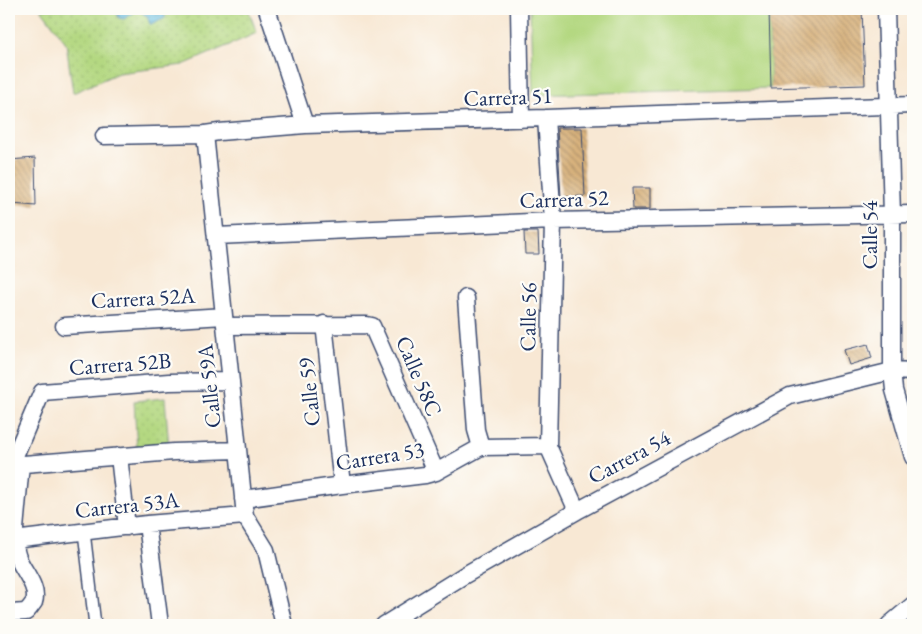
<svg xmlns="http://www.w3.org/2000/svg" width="922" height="634" viewBox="0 0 922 634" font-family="'EB Garamond',serif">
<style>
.grass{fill:url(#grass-dots);stroke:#688470}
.garden{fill:#b4d881;stroke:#688470}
.water{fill:url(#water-rules);stroke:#4077a0}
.building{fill:url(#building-back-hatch)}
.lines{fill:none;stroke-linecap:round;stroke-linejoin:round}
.pedestrian-casing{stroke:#3c4b70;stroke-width:14}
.minor-casing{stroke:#3c4b70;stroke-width:19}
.pedestrian{stroke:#fff;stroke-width:11}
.minor{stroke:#fff;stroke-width:16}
.labels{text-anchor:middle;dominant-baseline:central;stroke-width:4.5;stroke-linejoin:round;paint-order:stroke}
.street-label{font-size:22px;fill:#1b2f5e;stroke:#fdfcf7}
</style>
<defs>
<pattern id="grass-dots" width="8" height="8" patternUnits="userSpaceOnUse" patternTransform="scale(1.25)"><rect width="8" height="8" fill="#b4d881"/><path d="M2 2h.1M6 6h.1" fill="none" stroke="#9aba72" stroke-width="1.8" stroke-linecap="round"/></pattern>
<pattern id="water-rules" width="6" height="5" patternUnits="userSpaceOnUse" patternTransform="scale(1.25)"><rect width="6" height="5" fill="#66bfe3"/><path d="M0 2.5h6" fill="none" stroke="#539cbb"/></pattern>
<pattern id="building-back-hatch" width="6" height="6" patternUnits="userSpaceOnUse" patternTransform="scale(1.25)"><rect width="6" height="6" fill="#d8b27d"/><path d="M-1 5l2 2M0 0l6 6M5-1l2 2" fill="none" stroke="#ae916a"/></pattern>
</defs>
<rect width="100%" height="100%" fill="#fdfcf7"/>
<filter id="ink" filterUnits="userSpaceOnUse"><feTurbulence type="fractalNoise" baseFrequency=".02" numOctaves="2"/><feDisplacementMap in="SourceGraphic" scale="10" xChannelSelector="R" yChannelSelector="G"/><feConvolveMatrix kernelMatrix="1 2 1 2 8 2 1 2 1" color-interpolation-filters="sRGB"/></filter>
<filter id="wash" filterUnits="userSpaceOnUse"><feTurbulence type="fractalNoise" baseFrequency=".0096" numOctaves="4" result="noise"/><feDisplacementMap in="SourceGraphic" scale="20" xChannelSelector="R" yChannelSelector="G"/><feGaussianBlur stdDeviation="1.12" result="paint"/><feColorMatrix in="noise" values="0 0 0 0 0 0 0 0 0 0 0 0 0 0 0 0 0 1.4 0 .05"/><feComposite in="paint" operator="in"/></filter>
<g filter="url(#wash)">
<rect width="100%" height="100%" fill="#f8e8d4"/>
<path class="grass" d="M41 9H248L257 33 183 65 118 73 73 93 66 43Z
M165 398 169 448 137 450 134 401Z"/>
<path class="garden" d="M530 9H769L771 88 533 95Z"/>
<path class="water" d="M115 9H162L165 16V18L153 24H150L147 16 138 10 124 19 119 18Z"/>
<g id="blocks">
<path class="building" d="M769 9H862L865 85 771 88Z
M557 128H582L585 196 561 197Z
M35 158 36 206 12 204 9 160Z
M632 188H650V209H633Z
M524 232H538L539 254H525Z
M868 344 872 358 849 365 844 350Z"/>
</g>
</g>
<g filter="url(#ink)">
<use href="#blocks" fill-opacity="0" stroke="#3c4b70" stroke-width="1"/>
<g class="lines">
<g class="pedestrian-casing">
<path id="pedestrian" d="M84 532 95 625"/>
</g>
<g class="minor-casing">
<path id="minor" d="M267 9 305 125
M519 9 521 119
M886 9 892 215V371L894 390 913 457
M546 118 553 221 548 446 577 511
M205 134 245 516 266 550 284 625
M104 136 205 134 219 132 305 125 546 118 913 105
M216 236 553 221 913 214
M466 298 476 430 481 447
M324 324 342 485
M64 326 224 316
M225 326 367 325 372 326 436 472
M119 456 127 527
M21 464 14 540C15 547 16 554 19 560 24 572 39 588 34 602 32 605 29 609 26 612
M11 465 174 452 238 450
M9 470 42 392 169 382 231 381
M243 499 342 485 425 475 436 472 481 447 548 446
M147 524 160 625
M14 540 147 524 245 516
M9 613 26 612
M384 625 463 576 577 511 790 396 892 371 913 372
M889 625 913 605"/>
</g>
<use href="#pedestrian" class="pedestrian"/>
<use href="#minor" class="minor"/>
</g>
</g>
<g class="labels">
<g class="street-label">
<text transform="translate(508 97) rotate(-2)">Carrera 51</text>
<text transform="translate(564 199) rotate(-2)">Carrera 52</text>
<text transform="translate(869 235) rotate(-90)">Calle 54</text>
<text transform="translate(143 298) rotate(-3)">Carrera 52A</text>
<text transform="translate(528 317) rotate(-89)">Calle 56</text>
<text transform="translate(120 364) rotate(-4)">Carrera 52B</text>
<text transform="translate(419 376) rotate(67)">Calle 58C</text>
<text transform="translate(209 386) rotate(-96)">Calle 59A</text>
<text transform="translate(309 392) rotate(-96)">Calle 59</text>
<text transform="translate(380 456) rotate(-9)">Carrera 53</text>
<text transform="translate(629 457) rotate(-28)">Carrera 54</text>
<text transform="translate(127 505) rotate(-6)">Carrera 53A</text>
</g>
</g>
<rect width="922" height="634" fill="none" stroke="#fdfcf7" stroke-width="30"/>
</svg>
